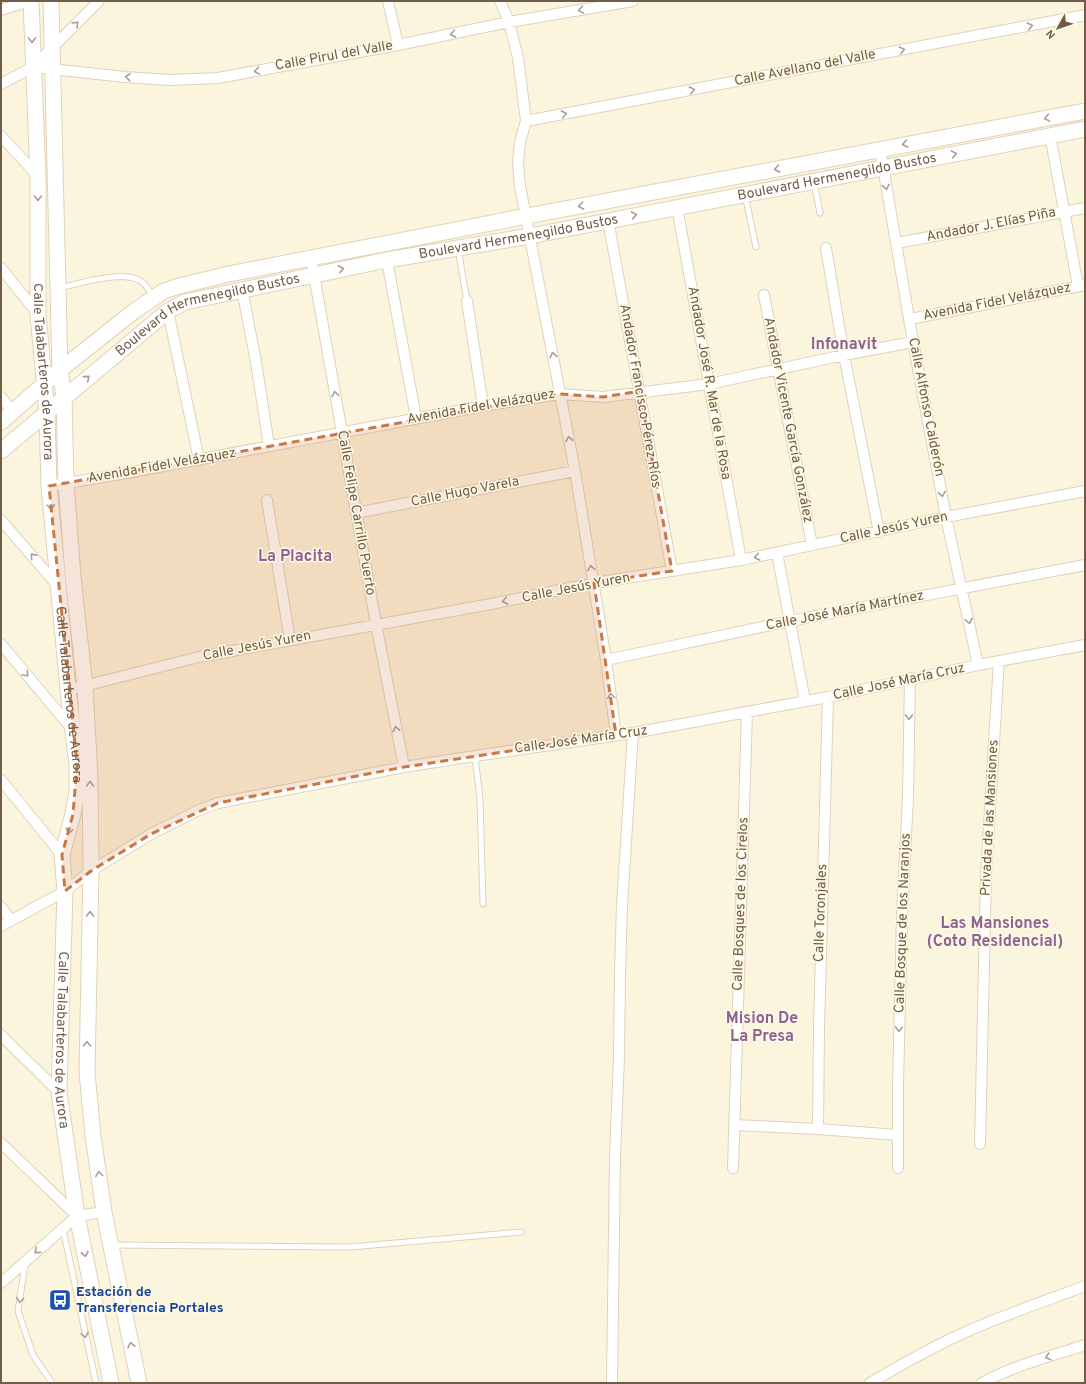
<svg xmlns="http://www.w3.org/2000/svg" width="1086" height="1384" viewBox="0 0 1086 1384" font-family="Overpass,sans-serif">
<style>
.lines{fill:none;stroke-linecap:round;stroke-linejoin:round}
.lane-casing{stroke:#dfd2bb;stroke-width:7}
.street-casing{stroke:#dfd2bb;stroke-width:12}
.secondary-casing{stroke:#e1d2b6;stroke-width:17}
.lane{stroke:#fff;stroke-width:5}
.street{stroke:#fff;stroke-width:10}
.secondary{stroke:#fff;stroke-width:15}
.oneway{stroke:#aa9e91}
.marked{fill:#c97a44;fill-opacity:0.2;stroke:#c97a44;stroke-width:3;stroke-dasharray:8 5;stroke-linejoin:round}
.labels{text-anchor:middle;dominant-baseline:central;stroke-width:3;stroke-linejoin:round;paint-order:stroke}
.street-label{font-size:14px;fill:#715d47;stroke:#fff9e4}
.transit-label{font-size:14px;font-weight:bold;fill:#164399;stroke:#fff9e4;text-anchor:start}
.quarter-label{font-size:16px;font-weight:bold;fill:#8c6295;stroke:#fff9e4}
</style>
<rect width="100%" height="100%" fill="#fcf5de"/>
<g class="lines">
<g class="lane-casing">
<path id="lane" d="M814 182 820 213
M745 195 756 247
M458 249 467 301
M59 288C79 284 129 267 144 284 148 287 150 293 153 297
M475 756 480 799 483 904
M63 1229 96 1383
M112 1245 350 1247 521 1232
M25 1264 18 1311 33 1355 52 1383"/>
</g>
<g class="street-casing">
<path id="street" d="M388 1 398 45
M500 1 509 22 518 58 526 121 520 142 518 163 520 186 575 471 606 660 616 735
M1 10 29 1
M33 67 125 77 169 80 218 78 398 45 509 22 633 1
M1 84 33 67 99 1
M526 121 1085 15
M1050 135 1078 286
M1 136 38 176
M880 149 913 342 946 517 978 665
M677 207 741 560
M608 220 672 571
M897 243 1085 208
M826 248 844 355 879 532
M311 258 376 624 404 767
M387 260 416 418
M1 268 38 314
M242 289 256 362 269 446
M764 295 812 545
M467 301 483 406
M168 311 199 460
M910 319 1085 285
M1 397 13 412
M49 486 127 473 483 406 560 394 603 397 709 384 844 355 913 342
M267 500 290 640
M356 513 575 471
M1 520 58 586
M777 553 805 701
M1 644 73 730
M606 660 790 621 1085 565
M68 690 199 657 491 604 594 583 741 560 946 517 1085 491
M1 780 62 855
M1 907 11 920
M1 926 65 891 91 871 151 834 197 811 218 803 404 767 475 756 633 733 747 712 828 697 978 665 1085 645
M1 1035 59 1092
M735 1125 818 1129 898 1135
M818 1129 819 1027 828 697
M1 1143 77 1216
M980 1144 986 874 999 661
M733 1168 747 712
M898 1168V1085L902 914 908 797 910 678
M77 1216 104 1212
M1 1283 77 1216
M612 1383 615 1155 619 1057 620 974 622 904 633 733
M870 1383C899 1366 929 1349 959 1335 1000 1316 1043 1302 1085 1286
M982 1383C1012 1366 1052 1356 1085 1345"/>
</g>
<g class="secondary-casing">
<g id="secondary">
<path id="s1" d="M31 1 38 176V314L47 413 49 486 68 690 77 765V791L73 814 62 855 65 891 59 1092 77 1216 111 1383"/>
<path d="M51 1 60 370 64 396 66 483 73 577 85 687 90 777 91 871 87 1072 93 1136 104 1212 139 1383"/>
<path d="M1 422 60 370 133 312 164 291 179 286 229 274 527 216 1085 111"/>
<path id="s2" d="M1 451 168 311 185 302 387 260 530 236 1085 129"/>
</g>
</g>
<use href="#lane" class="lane"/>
<use href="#street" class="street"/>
<use href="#secondary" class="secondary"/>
</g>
<defs><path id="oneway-chevron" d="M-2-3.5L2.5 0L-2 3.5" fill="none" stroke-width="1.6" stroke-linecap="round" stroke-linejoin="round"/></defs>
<g class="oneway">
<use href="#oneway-chevron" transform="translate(581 10) rotate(170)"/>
<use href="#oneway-chevron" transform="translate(76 24) rotate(-44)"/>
<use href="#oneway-chevron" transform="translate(1030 26) rotate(-11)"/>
<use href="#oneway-chevron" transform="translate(453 34) rotate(169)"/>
<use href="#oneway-chevron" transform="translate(32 40) rotate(89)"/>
<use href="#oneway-chevron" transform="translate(902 50) rotate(-11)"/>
<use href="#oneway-chevron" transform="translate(257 71) rotate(170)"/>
<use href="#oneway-chevron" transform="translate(128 77) rotate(-175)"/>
<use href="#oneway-chevron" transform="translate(692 90) rotate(-11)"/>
<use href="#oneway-chevron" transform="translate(564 114) rotate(-11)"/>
<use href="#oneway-chevron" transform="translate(1047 118) rotate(170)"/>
<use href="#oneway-chevron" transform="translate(905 144) rotate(169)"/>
<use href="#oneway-chevron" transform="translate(954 154) rotate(-11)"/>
<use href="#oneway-chevron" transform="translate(777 169) rotate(169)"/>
<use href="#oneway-chevron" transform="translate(886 187) rotate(79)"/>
<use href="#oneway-chevron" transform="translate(38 198) rotate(90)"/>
<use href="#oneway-chevron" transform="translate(581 206) rotate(169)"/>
<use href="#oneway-chevron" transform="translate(634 215) rotate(-11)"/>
<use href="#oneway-chevron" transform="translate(341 269) rotate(-11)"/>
<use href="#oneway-chevron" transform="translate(553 355) rotate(-101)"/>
<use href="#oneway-chevron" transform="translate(87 378) rotate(-40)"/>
<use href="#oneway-chevron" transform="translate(335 394) rotate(-100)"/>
<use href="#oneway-chevron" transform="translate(569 439) rotate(-101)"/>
<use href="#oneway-chevron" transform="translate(942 494) rotate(79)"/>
<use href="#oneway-chevron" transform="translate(51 507) rotate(85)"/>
<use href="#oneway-chevron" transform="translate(33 556) rotate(-131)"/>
<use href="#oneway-chevron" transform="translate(757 557) rotate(169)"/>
<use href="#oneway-chevron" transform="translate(591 568) rotate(-100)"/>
<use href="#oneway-chevron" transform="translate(505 601) rotate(169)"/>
<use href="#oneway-chevron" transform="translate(969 621) rotate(78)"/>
<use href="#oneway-chevron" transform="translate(26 674) rotate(50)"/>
<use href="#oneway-chevron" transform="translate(611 696) rotate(-97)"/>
<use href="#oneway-chevron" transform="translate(909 717) rotate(91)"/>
<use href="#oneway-chevron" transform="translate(396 729) rotate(-101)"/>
<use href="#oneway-chevron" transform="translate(90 784) rotate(-90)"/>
<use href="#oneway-chevron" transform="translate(69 831) rotate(105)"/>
<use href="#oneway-chevron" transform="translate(90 914) rotate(-89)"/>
<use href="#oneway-chevron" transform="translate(899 1029) rotate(91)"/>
<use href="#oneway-chevron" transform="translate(87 1044) rotate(-89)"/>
<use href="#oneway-chevron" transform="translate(99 1174) rotate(-98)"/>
<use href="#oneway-chevron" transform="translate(37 1251) rotate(139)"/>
<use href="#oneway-chevron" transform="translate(85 1254) rotate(79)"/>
<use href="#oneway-chevron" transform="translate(20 1300) rotate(98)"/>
<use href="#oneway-chevron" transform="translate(85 1335) rotate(78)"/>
<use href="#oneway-chevron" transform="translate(131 1345) rotate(-102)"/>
<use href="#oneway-chevron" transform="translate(1048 1357) rotate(161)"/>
</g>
<path class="marked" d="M640 391 672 571 594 583 616 735 404 767 218 803 151 834 91 871 65 891 62 855 73 814 77 765 49 486 560 394 603 397Z"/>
<defs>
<g id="bus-square" transform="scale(1.15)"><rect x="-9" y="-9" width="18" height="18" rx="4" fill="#1a4fb4" stroke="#fff9e4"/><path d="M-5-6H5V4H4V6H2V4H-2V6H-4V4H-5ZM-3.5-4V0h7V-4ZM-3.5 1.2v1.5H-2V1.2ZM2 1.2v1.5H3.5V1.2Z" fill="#fff"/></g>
</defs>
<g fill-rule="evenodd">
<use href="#bus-square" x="60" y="1300"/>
</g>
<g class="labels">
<g class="street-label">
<text transform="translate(334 56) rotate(-10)">Calle Pirul del Valle</text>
<text transform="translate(805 68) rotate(-11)">Calle Avellano del Valle</text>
<text stroke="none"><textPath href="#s2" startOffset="901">Boulevard Hermenegildo Bustos</textPath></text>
<text transform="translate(991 225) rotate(-11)">Andador J. Elías Piña</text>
<text stroke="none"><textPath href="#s2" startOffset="577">Boulevard Hermenegildo Bustos</textPath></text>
<text transform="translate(997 302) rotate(-11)">Avenida Fidel Velázquez</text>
<text stroke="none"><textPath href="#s2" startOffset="253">Boulevard Hermenegildo Bustos</textPath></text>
<text stroke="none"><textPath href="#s1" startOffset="371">Calle Talabarteros de Aurora</textPath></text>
<text transform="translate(709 383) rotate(80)">Andador José R. Mar de la Rosa</text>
<text transform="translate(640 396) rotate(80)">Andador Francisco Pérez Ríos</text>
<text transform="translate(481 407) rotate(-10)">Avenida Fidel Velázquez</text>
<text transform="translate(926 407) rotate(79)">Calle Alfonso Calderón</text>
<text transform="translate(788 420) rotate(79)">Andador Vicente García González</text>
<text transform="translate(162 466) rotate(-10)">Avenida Fidel Velázquez</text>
<text transform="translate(465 492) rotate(-11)">Calle Hugo Varela</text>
<text transform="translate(356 513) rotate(80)">Calle Felipe Carrillo Puerto</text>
<text transform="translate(894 528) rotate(-12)">Calle Jesús Yuren</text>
<text transform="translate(576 588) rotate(-11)">Calle Jesús Yuren</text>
<text transform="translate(845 611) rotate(-11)">Calle José María Martínez</text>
<text transform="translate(257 646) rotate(-11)">Calle Jesús Yuren</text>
<text transform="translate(899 682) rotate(-12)">Calle José María Cruz</text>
<text stroke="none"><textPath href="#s1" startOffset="695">Calle Talabarteros de Aurora</textPath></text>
<text transform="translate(581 740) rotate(-8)">Calle José María Cruz</text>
<text transform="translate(990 818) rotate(-87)">Privada de las Mansiones</text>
<text transform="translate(741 904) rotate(-88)">Calle Bosques de los Cirelos</text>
<text transform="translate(821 913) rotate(-88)">Calle Toronjales</text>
<text transform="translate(903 923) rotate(-88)">Calle Bosque de los Naranjos</text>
<text stroke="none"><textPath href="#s1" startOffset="1043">Calle Talabarteros de Aurora</textPath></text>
</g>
<g class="transit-label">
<text x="76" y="1292">Estación de<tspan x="76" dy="16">Transferencia Portales</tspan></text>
</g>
<g class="quarter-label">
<text x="844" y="345">Infonavit</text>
<text x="295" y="557">La Placita</text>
<text x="995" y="924">Las Mansiones<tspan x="995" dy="18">(Coto Residencial)</tspan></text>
<text x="762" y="1019">Mision De<tspan x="762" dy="18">La Presa</tspan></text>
</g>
</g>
<rect width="1086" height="1384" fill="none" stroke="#715d47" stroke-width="4"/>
<g transform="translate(1058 28) rotate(230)" stroke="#fff9e4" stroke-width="3" paint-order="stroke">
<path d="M0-3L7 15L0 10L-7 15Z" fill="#715d47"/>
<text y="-6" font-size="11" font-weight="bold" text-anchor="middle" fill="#715d47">N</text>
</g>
</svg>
